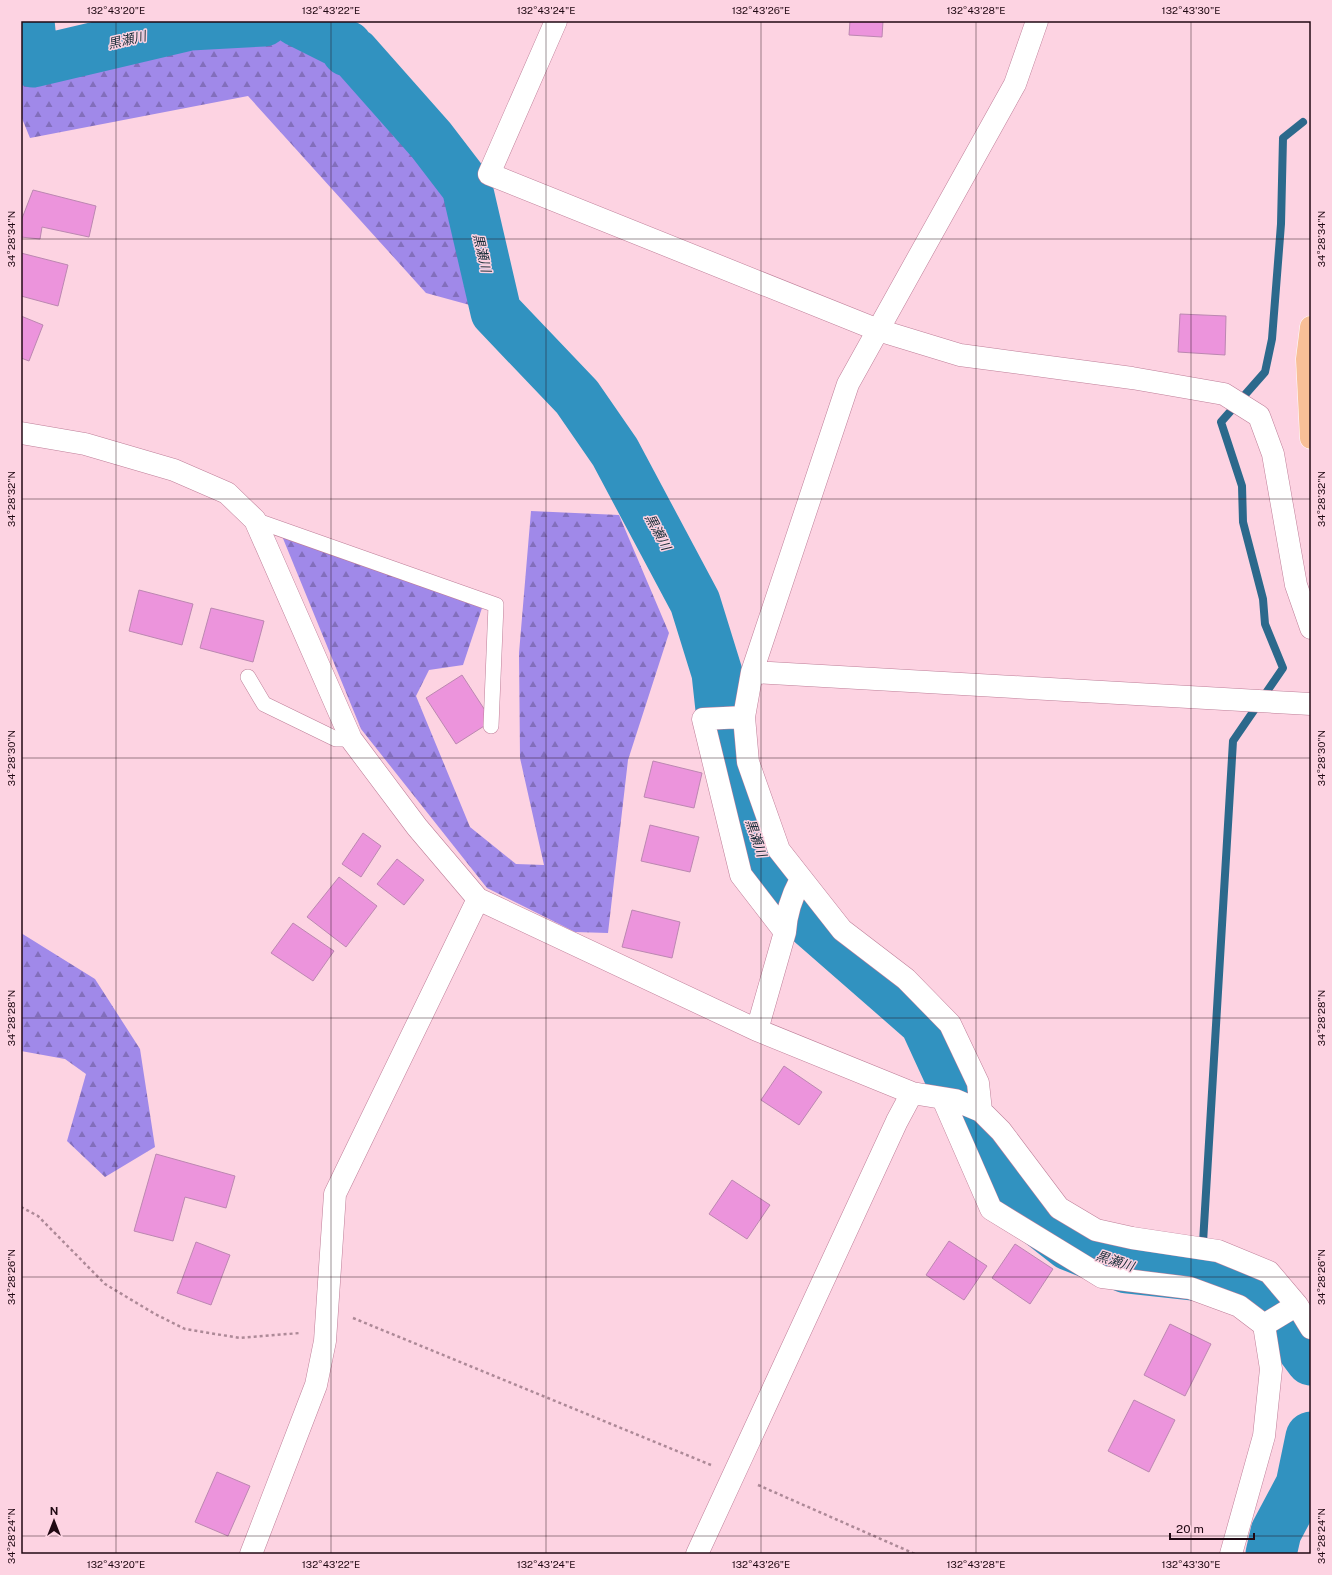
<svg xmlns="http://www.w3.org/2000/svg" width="1332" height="1575" viewBox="0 0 1332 1575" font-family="'Public Sans','Noto Sans JP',sans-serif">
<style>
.forest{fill:url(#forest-firs)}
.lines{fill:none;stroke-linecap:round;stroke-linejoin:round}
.stream{stroke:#2c698c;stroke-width:8}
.river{stroke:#3192c0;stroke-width:51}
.building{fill:#ec94dc;stroke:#bc87b1}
.lane-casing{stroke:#be7e98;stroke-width:16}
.street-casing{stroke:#be7e98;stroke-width:23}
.primary-casing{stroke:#fff;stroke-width:23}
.path{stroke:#ad8997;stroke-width:2.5;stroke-dasharray:3 3;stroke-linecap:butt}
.lane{stroke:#fff;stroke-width:15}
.street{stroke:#fff;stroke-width:22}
.primary{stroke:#f8bf97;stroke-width:22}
.ticks{fill:none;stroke:#200913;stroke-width:1;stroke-opacity:0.45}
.labels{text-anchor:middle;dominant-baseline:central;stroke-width:3;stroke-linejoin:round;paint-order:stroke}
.water-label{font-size:13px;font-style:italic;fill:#182d38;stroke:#fdd3e2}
.neatline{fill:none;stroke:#200913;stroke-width:1.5}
.ticks-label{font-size:10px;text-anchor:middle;fill:#200913}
</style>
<defs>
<pattern id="forest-firs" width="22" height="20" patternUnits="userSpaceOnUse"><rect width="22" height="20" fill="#a089e9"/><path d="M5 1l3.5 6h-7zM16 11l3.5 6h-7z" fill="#826ebc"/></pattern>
</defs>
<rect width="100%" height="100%" fill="#fdd3e2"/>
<path class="forest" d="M274 21H293L397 82 453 161 488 310 426 293 248 96 30 138 21 116V86L30 62 172 28Z
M531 511 619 515 669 633 628 760 608 933 575 932 487 888 361 729 282 536 482 608 463 665 429 670 416 696 470 827 516 864 544 865 520 758 519 653Z
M21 933 95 979 140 1049 155 1147 105 1177 67 1141 86 1074 65 1059 21 1051Z"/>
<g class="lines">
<path class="stream" d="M1201 1276 1233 741 1283 668 1265 624 1263 599 1243 522 1242 486 1221 422 1265 372 1272 339 1281 224 1283 138 1303 122"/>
<path class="river" d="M29 21 33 62 190 25 264 21
M297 21 347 46V51L354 53 431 140 467 187 496 312 577 397 615 452 695 602 717 673 725 746 774 890 925 1022 953 1083
M973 1123 999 1184 1012 1200 1069 1245 1127 1268 1201 1276 1267 1301 1311 1360
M1271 1554 1276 1532 1301 1485 1311 1437"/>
</g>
<path class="building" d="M850 21H883L882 37 849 35Z
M33 190 96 206 89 237 42 227 40 239 21 237V221Z
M21 253 68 265 58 306 21 296Z
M1180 314 1226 316 1225 355 1178 352Z
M21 316 43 325 29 361 21 358Z
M139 590 193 604 182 645 129 631Z
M211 608 264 621 253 662 200 648Z
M462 675 492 721 456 744 426 698Z
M653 761 702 773 694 808 644 797Z
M650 825 699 837 690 872 641 861Z
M363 833 381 846 361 877 342 864Z
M397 859 424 880 404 905 377 884Z
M339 877 377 906 346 947 307 917Z
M632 910 680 922 672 958 622 947Z
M293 923 334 951 313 981 271 953Z
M784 1066 822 1092 799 1125 761 1100Z
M156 1154 235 1176 226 1208 185 1197 173 1241 134 1231Z
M732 1180 770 1205 747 1239 709 1214Z
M949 1241 987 1266 964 1300 926 1275Z
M196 1242 230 1255 211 1305 177 1293Z
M1015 1244 1053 1269 1030 1304 992 1278Z
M1170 1324 1211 1344 1185 1396 1144 1375Z
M1134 1400 1175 1420 1149 1472 1108 1451Z
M217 1472 250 1486 228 1536 195 1522Z"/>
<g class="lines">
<g class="lane-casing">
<path id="lane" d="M255 520 496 605 491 726
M248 677 264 704 336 739H351"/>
</g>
<g class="street-casing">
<path id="street" d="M556 21 489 174 878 330 960 355 1132 378 1224 394 1259 416 1273 454 1296 585 1311 628
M21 433 85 444 174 470 227 493 255 520 351 739 417 827 478 899 757 1030 912 1093 955 1100 981 1111 1001 1131 1059 1208 1096 1230 1132 1238 1218 1251 1269 1272 1297 1305 1311 1328
M752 672 1311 704
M744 717 703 719 741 875 785 932 757 1030
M785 932C786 913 792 896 801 879
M943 1099 991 1209 1102 1277 1190 1288 1239 1306 1264 1325
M981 1111 978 1083 950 1024 906 979 842 930 779 850 748 762 744 717 752 672 848 384 1015 84 1037 21
M251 1554 316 1385 325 1341 335 1194 478 899
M697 1554 897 1121 912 1093
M1231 1554 1264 1436 1271 1369 1264 1325 1297 1305"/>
</g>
<g class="primary-casing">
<path id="primary" d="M1311 327 1307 359 1311 438"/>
</g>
<path class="path" d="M21 1207 38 1216 105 1284 155 1314 185 1329 240 1338 300 1333
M353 1318 711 1465
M758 1485 915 1554"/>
<use href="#lane" class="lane"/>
<use href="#street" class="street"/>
<use href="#primary" class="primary"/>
</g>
<path class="ticks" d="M116 21V1554M331 21V1554M546 21V1554M761 21V1554M976 21V1554M1191 21V1554M21 239H1311M21 499H1311M21 758H1311M21 1018H1311M21 1277H1311M21 1536H1311"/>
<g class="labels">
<g class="water-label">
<text transform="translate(127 40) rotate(-13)">黒瀬川</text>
<text transform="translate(482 253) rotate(77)">黒瀬川</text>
<text transform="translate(658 532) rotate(62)">黒瀬川</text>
<text transform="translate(756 838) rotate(71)">黒瀬川</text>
<text transform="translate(1115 1261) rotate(18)">黒瀬川</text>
</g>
</g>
<rect width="1332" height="1575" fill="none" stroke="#fdd3e2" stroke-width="44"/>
<g transform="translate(54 1521)" stroke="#fdd3e2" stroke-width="3" paint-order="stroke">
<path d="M0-3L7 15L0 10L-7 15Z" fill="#200913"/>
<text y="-6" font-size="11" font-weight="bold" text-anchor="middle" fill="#200913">N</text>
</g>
<path d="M1170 1533v6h84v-6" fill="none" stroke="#200913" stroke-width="2"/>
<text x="1176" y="1533" font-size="12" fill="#200913" stroke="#fdd3e2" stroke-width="3" paint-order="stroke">20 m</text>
<rect x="22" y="22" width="1288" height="1531" class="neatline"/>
<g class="ticks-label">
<text x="116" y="14">132°43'20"E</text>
<text x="331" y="14">132°43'22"E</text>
<text x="546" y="14">132°43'24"E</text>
<text x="761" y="14">132°43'26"E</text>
<text x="976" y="14">132°43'28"E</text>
<text x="1191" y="14">132°43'30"E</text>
<text transform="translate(11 239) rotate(-90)" y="4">34°28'34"N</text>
<text transform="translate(1321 239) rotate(-90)" y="4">34°28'34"N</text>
<text transform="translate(11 499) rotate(-90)" y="4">34°28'32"N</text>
<text transform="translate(1321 499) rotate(-90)" y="4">34°28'32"N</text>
<text transform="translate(11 758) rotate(-90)" y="4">34°28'30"N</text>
<text transform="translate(1321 758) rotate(-90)" y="4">34°28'30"N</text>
<text transform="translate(11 1018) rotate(-90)" y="4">34°28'28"N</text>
<text transform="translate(1321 1018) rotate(-90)" y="4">34°28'28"N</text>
<text transform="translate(11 1277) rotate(-90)" y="4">34°28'26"N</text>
<text transform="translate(1321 1277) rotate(-90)" y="4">34°28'26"N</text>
<text transform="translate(11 1536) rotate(-90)" y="4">34°28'24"N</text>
<text transform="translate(1321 1536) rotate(-90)" y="4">34°28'24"N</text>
<text x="116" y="1568">132°43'20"E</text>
<text x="331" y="1568">132°43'22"E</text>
<text x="546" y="1568">132°43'24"E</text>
<text x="761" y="1568">132°43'26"E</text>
<text x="976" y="1568">132°43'28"E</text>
<text x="1191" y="1568">132°43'30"E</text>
</g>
</svg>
